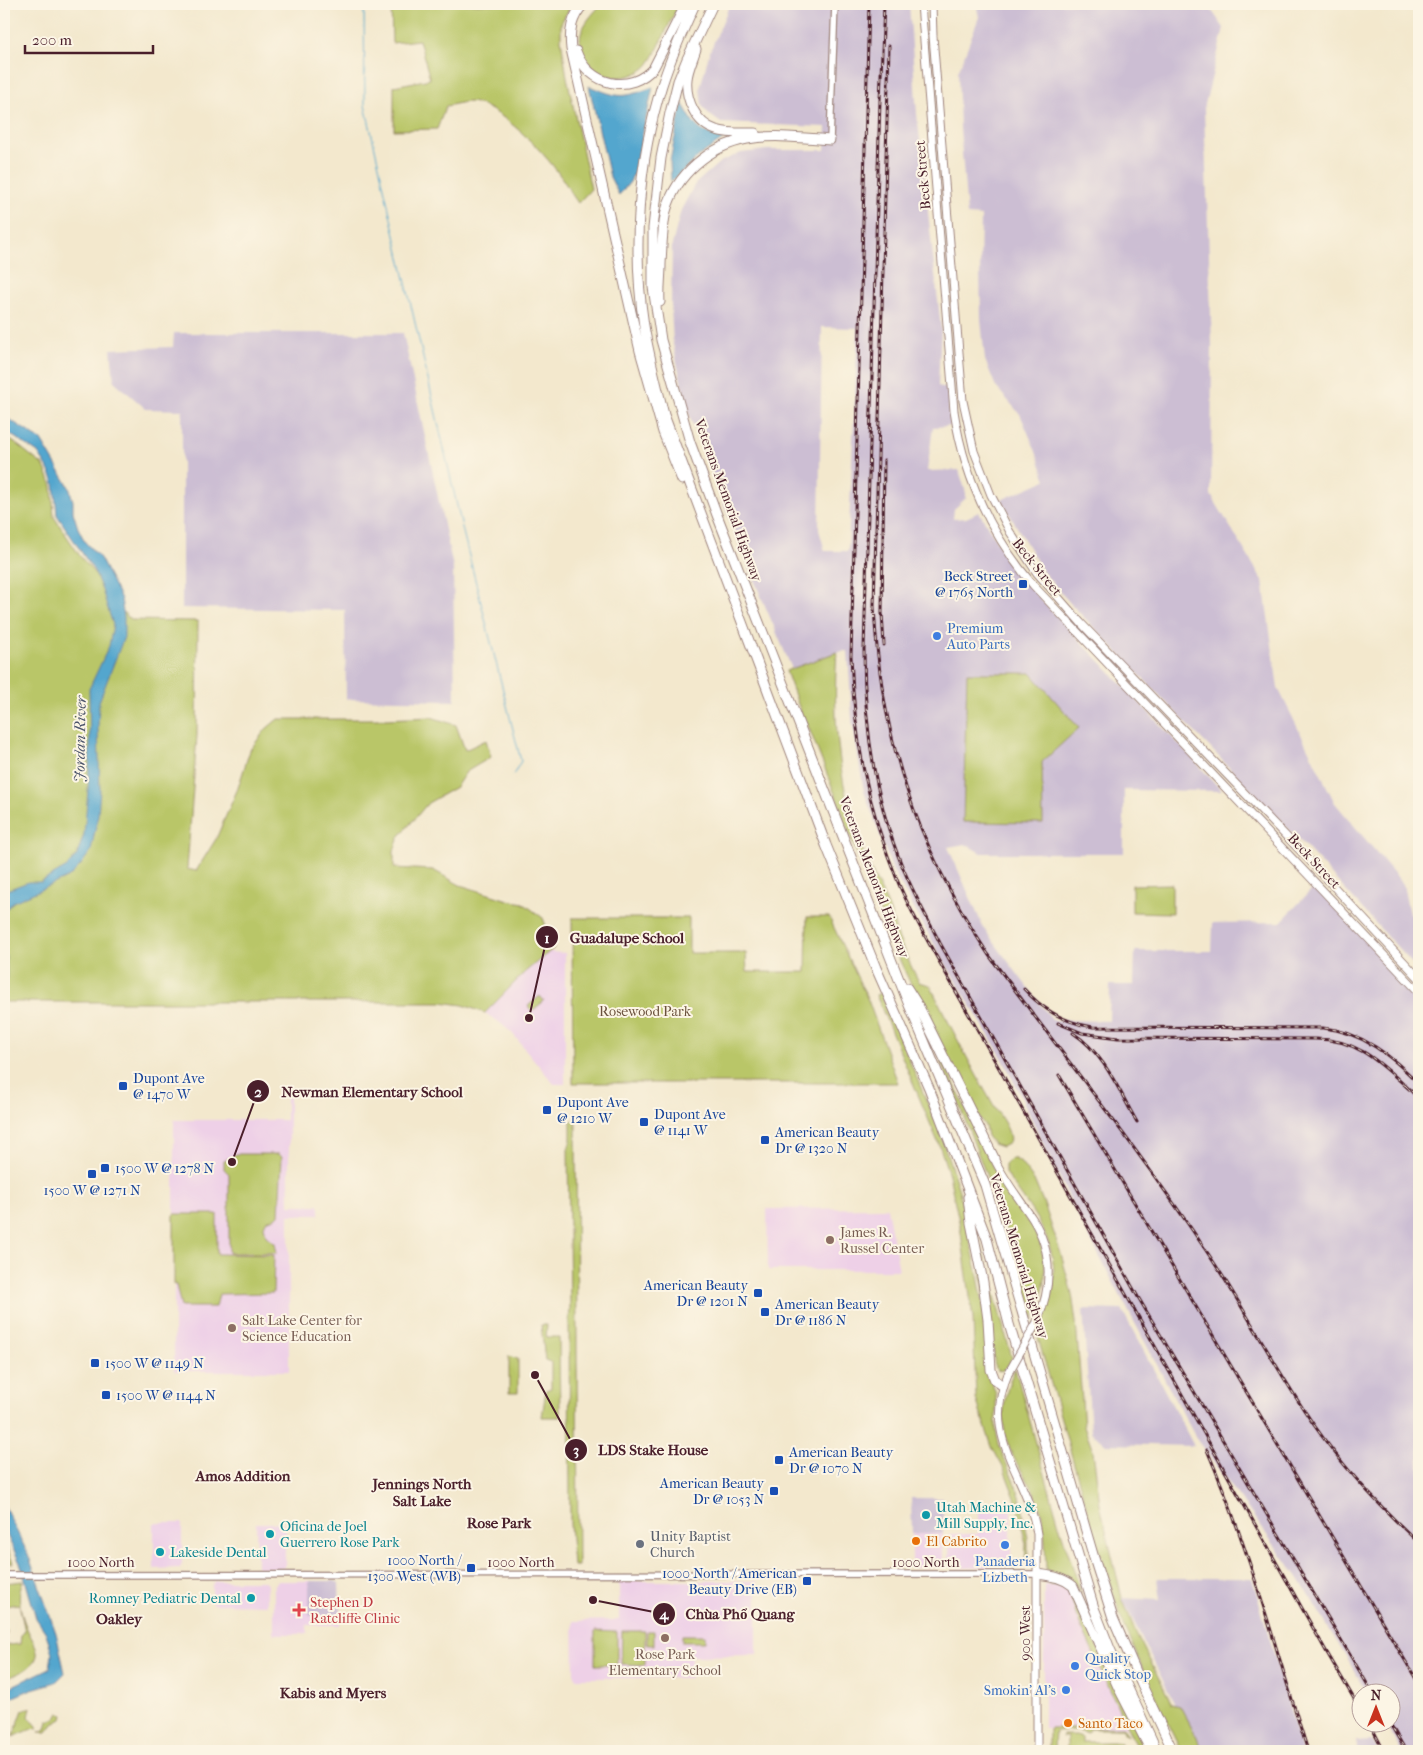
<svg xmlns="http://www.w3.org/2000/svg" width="1423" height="1755" viewBox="0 0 1423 1755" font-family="'IM FELL French Canon',serif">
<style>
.built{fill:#eed0e7}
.industrial{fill:#ccbed3;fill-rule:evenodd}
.green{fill:#b9c668;stroke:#82724a}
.water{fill:#52a6ce;stroke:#4e627c}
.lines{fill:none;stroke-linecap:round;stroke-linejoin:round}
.stream{stroke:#52a6ce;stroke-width:1}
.tertiary-casing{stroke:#9e847c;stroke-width:8}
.secondary-casing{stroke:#9e847c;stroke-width:9}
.motorway-casing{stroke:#9e847c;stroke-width:11}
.tertiary{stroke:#fff;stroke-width:5.5}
.secondary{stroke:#fff;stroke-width:7}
.motorway{stroke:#fff;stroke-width:9}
.rail-casing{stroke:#4a1f2b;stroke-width:3}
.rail{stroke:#fcf5e5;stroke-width:1;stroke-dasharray:4;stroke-linecap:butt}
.secondary-bridge-casing{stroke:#9e847c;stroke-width:9;stroke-linecap:butt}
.secondary-bridge{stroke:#fff;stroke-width:7}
.transit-dot{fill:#1a4fb4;stroke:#fcf5e5;stroke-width:2}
.shop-dot{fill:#3f7fe0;stroke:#fcf5e5;stroke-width:2}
.education-dot{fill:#8d6e63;stroke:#fcf5e5;stroke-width:2}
.culture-dot{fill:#0f9aa8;stroke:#fcf5e5;stroke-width:2}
.food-dot{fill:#e8710a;stroke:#fcf5e5;stroke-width:2}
.worship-dot{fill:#6b7280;stroke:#fcf5e5;stroke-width:2}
.health-dot{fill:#e0444e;stroke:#fcf5e5;stroke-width:2}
.labels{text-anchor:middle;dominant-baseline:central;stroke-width:4;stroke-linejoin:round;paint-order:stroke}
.street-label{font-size:14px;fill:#4a1f2b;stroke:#fcf5e5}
.transit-label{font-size:14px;fill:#164399;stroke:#fcf5e5;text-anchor:start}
.shop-label{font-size:14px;fill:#366cbe;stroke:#fcf5e5;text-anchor:start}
.park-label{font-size:14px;fill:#6b513d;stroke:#fcf5e5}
.education-label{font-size:14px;fill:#785e54;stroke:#fcf5e5;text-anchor:start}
.culture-label{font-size:14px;fill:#0d838f;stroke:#fcf5e5;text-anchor:start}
.worship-label{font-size:14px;fill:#5b616d;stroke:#fcf5e5;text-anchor:start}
.food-label{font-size:14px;fill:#c56008;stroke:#fcf5e5;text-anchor:start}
.health-label{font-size:14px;fill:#be3a42;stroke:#fcf5e5;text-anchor:start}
.water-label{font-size:15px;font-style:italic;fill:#4d556c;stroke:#fcf5e5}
.neighbourhood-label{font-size:15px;font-weight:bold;fill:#4a1f2b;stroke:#fcf5e5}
.leader{fill:none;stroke:#4a1f2b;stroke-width:2}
.callout-dot{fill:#4a1f2b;stroke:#fcf5e5;stroke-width:2}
.mark-label{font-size:15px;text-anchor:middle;font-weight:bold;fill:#fff}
.callout-label{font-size:15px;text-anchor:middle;font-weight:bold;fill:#4a1f2b;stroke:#fcf5e5;stroke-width:4;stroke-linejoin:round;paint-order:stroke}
</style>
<rect width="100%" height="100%" fill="#fcf5e5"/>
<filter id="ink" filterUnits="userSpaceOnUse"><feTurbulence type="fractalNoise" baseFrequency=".02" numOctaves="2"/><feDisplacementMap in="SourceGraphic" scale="10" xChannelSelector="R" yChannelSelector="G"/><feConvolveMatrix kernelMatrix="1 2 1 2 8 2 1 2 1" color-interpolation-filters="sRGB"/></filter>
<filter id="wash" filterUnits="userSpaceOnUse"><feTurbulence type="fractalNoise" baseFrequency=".0096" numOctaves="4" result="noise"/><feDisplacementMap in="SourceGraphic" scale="20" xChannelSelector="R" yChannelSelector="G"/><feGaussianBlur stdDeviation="1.12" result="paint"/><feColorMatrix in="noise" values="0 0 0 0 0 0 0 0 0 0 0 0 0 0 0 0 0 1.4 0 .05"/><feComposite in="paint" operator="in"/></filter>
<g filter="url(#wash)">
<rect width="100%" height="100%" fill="#f3e8cd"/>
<path class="built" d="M549 952 565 953V1084H554L512 1033 499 1022 485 1013 525 972Z
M286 1094H289V1205H319V1215H289V1371H174V1120H286Z
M887 1208 899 1270H768L767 1209Z
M978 1507H1011V1563L1009 1567 953 1568 949 1565V1534H978Z
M154 1523H182V1564L180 1568 154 1569Z
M256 1523H285V1568L261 1569 257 1567Z
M912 1534H943V1564L941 1567 912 1568Z
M215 1581H265L267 1585V1605L212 1604V1585Z
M278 1581H309V1615H340V1625H307V1634H274V1586Z
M619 1581H757V1655L691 1656V1678H576L574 1673 573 1621 619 1620Z
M1044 1585 1064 1586 1069 1593 1075 1613 1126 1727 1044 1728Z"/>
<path class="industrial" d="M730 4H909L917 114 941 328 938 386 947 388 951 426 933 427 927 471 959 470 966 493V498L954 509 953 519 966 518 979 512 1008 560 1017 572 1045 604 1192 758 1222 791 1124 790V853H981L965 844 948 847 984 929 1052 1020 1109 1021 1110 985H1134L1135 951H1212L1213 923 1281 922 1315 886 1419 998V1751H1402L1385 1723 1390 1722V1692H1367L1298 1577 1197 1440 1078 1216 1003 1059 938 951 893 871 864 791 852 720 848 651 837 652 792 669 740 547 687 409 673 344 671 307 672 245 681 210 695 184 720 162 741 153 767 150H825L826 127 721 123 710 115 702 106 700 88 709 54ZM822 327 858 328 848 551H825L819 530ZM1031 673 1079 728 1042 762Z
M976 4H1207L1224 28 1204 108 1212 345 1211 495 1263 581 1278 688 1335 803 1403 884 1409 914 1419 910V971L1308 849 1071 604 1044 573 1001 500 1046 480 1035 449 1020 414 996 387 985 360 981 320 980 269 981 216 967 215 960 128 958 72 979 17Z
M174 333H403L453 567 455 701 346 699 345 610 182 608V410L146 409 114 381 111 349 173 347Z
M1083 1309 1122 1310 1194 1446 1106 1444 1091 1432Z
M911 1498H943V1534H912Z
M1157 1578H1252L1302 1751H1198L1122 1598 1160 1600Z
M309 1581H335L339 1583 340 1615H309Z
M1372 1740 1378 1751H1357V1741Z"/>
<path class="green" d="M391 4H572L561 23V39L567 77 591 189 578 203C571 194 566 183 559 174 544 152 496 102 468 102 461 102 453 105 446 106L437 129 394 130V86L430 79 419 40 392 43Z
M602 4H680C670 18 656 59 645 68 624 84 594 79 584 54 582 51 580 46 580 43 579 28 592 14 602 4Z
M4 436 15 443 44 466 52 486 54 517 80 556 95 574 107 595 131 620 198 621 197 735 187 869 196 871 216 839 238 788 250 750 266 729 278 719H386L431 717 456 725 465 750 486 740 491 757 466 772 456 787 428 803 399 837 394 851V868L433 870 460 885 508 900 523 903 543 918 554 948 525 972 485 1013 463 1005 441 1002H4Z
M837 652C832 721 839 792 865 857 872 874 882 891 889 908 892 916 894 925 897 934 903 950 911 966 919 982L930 985C950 1026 971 1066 993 1105 999 1115 1013 1132 1009 1143L1002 1147 993 1144 987 1136 985 1126 975 1111 913 989 896 952 843 818 844 817 805 718H803L786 671Z
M967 673H1031L1079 728 1042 762 1043 823 963 822Z
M1172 884V913L1132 912V885Z
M807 917H829L868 1000 898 1083H573L572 918H689V953H746L747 972H806Z
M881 993 940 1133 959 1190 977 1271 983 1303 989 1376 996 1394V1431L1000 1448 1020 1496 1028 1538V1565L1025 1562 1026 1544 1017 1503 1004 1469 992 1447 976 1399 973 1318 960 1226 949 1175 940 1147 876 995Z
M540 996 544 1001 532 1011 528 1006Z
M943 1060 998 1178 1033 1229 1040 1242 1045 1265V1281L1042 1295 1033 1320 1003 1219 959 1104 940 1061Z
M571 1121H576L578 1566H573L570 1524 569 1320 570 1308 568 1149 571 1140Z
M235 1154H279L282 1157 279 1215 277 1217 266 1221 264 1226 266 1236 275 1243 277 1253H229V1174L224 1169V1160L231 1158Z
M1010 1159H1015L1020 1162 1034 1180 1044 1204 1061 1254 1072 1294 1076 1322 1084 1427 1093 1451 1100 1505 1122 1598 1136 1633 1172 1704 1180 1706 1204 1751H1182L1150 1686 1122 1620 1098 1548 1036 1331C1074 1263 1045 1228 1005 1173V1165Z
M174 1214H217V1254L274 1255 273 1293 219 1294 216 1307H181L176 1285H174Z
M981 1246 1012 1358C1008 1364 1006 1373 997 1370L995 1367 978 1247Z
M541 1325H547L546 1337H559L560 1417H542L546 1390 551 1388V1362L545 1360Z
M509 1356 518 1359V1393H509Z
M1015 1368 1060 1528 1082 1595 1070 1578 1046 1570C1045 1544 1046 1518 1035 1494 1029 1480 1018 1468 1012 1454 998 1424 1003 1397 1015 1368Z
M4 1541 13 1563H4Z
M1049 1580 1057 1581 1070 1588 1147 1751H1138L1076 1615 1070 1593 1064 1586 1049 1585Z
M23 1581C15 1598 22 1618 29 1633 32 1639 36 1645 37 1651 38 1656 35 1662 31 1665 24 1672 13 1676 4 1679V1630L7 1631 5 1642 8 1645 20 1644 21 1635 25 1631 19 1604 6 1606V1603H4V1583Z
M595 1631 617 1632V1665H595Z
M622 1631H645V1665L621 1664Z
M647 1631H654V1645H647Z
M682 1635H705V1642H682Z
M31 1707 29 1717 37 1726V1729L34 1728 13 1737 23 1710Z
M59 1713 63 1715 62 1719 53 1724 47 1732H39L46 1729 48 1721 56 1718Z
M1123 1727 1128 1736 1124 1733 1123 1729H1089L1087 1733 1078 1730 1055 1731 1054 1751H1049V1728Z
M1063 1735H1076L1082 1737V1742H1120L1125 1751H1067V1737H1062Z"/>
<path class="water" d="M589 86C620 98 621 99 653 87L635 169 630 182 619 195 610 177Z
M682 103C697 128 696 132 725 138L699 156 671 182 670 161Z
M4 416 41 440 69 487 73 501V512L78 528 85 542 100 558 121 599 124 618V637L99 702 98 728 100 790 98 815 91 851 80 866 69 877 13 902 4 912V893L7 890 28 882H41L67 867 77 855 84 834 88 790 90 746 89 689 109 646 113 625 102 590 94 571 57 515 54 482 47 467 38 453 4 430Z
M4 942C7 963 8 980 4 1000Z
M4 1505 28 1554 56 1633 65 1673 56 1682 32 1689 4 1701V1690L50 1668 52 1654 46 1633 36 1618 21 1565 4 1529Z"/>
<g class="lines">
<path class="stream" d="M364 4 365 105 464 536 521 761 513 775"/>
</g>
</g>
<g filter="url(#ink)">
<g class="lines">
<g class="tertiary-casing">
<path id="tertiary" d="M830 140 835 4
M4 1575 1038 1574"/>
</g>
<g class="secondary-casing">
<path id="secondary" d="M921 4 954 411C964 477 990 534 1033 585L1419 992
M932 4 933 36 963 401 974 451 991 495 1010 532 1037 573 1081 623 1309 860 1419 978
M994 1158C1004 1180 1019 1198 1032 1218 1053 1251 1052 1287 1037 1322
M1008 1374C980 1439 1028 1474 1037 1534V1751"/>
</g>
<g class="motorway-casing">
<path id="motorway" d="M584 4C571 17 569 32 571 49L640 351 663 432 682 480
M695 4C683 30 671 57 662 85 638 161 632 248 644 326 649 356 657 386 664 415L826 845 876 968 929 1088 987 1239 1009 1324 1094 1608 1110 1649 1157 1751
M713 4 687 59 678 81 670 113 661 158 653 228V287L661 340 690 442 717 515 909 1005 985 1185 1094 1558 1113 1618 1141 1683 1173 1751
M696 49C693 59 688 69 687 79 685 99 696 124 716 130 729 134 742 133 755 133
M576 51C588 86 631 95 654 67L686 4
M660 302C659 290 661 277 661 264 662 247 662 229 666 211 676 174 710 146 747 139 774 134 803 138 830 140
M907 988 919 1007 994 1158
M968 1197 971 1223 983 1282 988 1320 991 1370 995 1380 1003 1386
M1038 1574C1051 1576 1062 1577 1073 1586L1118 1687 1151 1751"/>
</g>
<use href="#tertiary" class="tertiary"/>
<use href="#secondary" class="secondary"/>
<use href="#motorway" class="motorway"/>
<g class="rail-casing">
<path id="rail" d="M869 4 851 656C854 738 867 806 898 882 907 904 919 925 931 947L1326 1651 1360 1709
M884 4 880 100 864 650C864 724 874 799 903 868 914 894 927 918 940 943L1138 1297 1372 1692
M889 46 874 606C880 736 916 845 988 954 1062 1054 1140 1151 1209 1255 1246 1310 1276 1370 1314 1425 1344 1468 1380 1507 1419 1543
M884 645 882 613 884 460
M1024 989C1043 1010 1065 1023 1093 1027L1323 1028C1361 1031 1393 1057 1419 1084
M1058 1023 1082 1033 1118 1038 1315 1039C1358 1039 1380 1063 1410 1090
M1073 1033C1104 1053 1119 1091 1137 1122
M1059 1075 1419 1684
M1405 1085 1419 1099
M1207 1450C1249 1547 1276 1651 1308 1751
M1369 1722 1384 1751
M1389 1722 1406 1751"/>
</g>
<use href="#rail" class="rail"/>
<g class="secondary-bridge-casing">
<path id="secondary-bridge" d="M1008 1374 1037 1322"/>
</g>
<use href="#secondary-bridge" class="secondary-bridge"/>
</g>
</g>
<g class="transit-dot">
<rect x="1018" y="579" width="10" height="10" rx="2.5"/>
<rect x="118" y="1081" width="10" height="10" rx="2.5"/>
<rect x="542" y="1105" width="10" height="10" rx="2.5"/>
<rect x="639" y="1117" width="10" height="10" rx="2.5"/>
<rect x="760" y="1135" width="10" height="10" rx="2.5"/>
<rect x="100" y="1163" width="10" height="10" rx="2.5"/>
<rect x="87" y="1169" width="10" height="10" rx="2.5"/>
<rect x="753" y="1288" width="10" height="10" rx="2.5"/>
<rect x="760" y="1307" width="10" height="10" rx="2.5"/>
<rect x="90" y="1358" width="10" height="10" rx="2.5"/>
<rect x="101" y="1390" width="10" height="10" rx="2.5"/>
<rect x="774" y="1455" width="10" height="10" rx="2.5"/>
<rect x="769" y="1486" width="10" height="10" rx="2.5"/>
<rect x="466" y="1563" width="10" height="10" rx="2.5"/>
<rect x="802" y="1576" width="10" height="10" rx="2.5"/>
</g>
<g class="shop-dot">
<circle cx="937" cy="636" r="5"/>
<circle cx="1005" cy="1545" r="5"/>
<circle cx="1075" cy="1666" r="5"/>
<circle cx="1066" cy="1690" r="5"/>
</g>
<g class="education-dot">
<circle cx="830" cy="1240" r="5"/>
<circle cx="232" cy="1328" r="5"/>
<circle cx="665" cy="1638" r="5"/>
</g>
<g class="culture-dot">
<circle cx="926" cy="1515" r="5"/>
<circle cx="270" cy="1534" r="5"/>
<circle cx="160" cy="1552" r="5"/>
<circle cx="251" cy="1598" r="5"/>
</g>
<g class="food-dot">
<circle cx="916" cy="1541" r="5"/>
<circle cx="1068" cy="1723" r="5"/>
</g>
<circle class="worship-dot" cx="640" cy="1544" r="5"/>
<path class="health-dot" d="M296.5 1602.5h5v5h5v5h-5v5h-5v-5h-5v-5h5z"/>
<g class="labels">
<g class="street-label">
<text transform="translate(923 175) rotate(-95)">Beck Street</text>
<text transform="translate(728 500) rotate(70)">Veterans Memorial Highway</text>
<text transform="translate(1037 567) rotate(51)">Beck Street</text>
<text transform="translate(1314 861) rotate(47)">Beck Street</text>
<text transform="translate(874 877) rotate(69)">Veterans Memorial Highway</text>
<text transform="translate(1019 1256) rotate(73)">Veterans Memorial Highway</text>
<text x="101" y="1562">1000 North</text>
<text x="521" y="1562">1000 North</text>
<text x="926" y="1562">1000 North</text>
<text transform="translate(1025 1633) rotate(-90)">900 West</text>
</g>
<g class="transit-label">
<text x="1013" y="576" text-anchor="end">Beck Street<tspan x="1013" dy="16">@ 1765 North</tspan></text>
<text x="133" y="1078">Dupont Ave<tspan x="133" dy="16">@ 1470 W</tspan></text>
<text x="557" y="1102">Dupont Ave<tspan x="557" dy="16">@ 1210 W</tspan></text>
<text x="654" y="1114">Dupont Ave<tspan x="654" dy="16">@ 1141 W</tspan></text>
<text x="775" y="1132">American Beauty<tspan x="775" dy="16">Dr @ 1320 N</tspan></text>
<text x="115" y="1168">1500 W @ 1278 N</text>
<text x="92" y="1190" text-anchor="middle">1500 W @ 1271 N</text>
<text x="748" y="1285" text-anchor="end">American Beauty<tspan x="748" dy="16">Dr @ 1201 N</tspan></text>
<text x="775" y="1304">American Beauty<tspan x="775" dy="16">Dr @ 1186 N</tspan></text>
<text x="105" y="1363">1500 W @ 1149 N</text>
<text x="116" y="1395">1500 W @ 1144 N</text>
<text x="789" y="1452">American Beauty<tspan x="789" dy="16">Dr @ 1070 N</tspan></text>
<text x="764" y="1483" text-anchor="end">American Beauty<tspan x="764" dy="16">Dr @ 1053 N</tspan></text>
<text x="461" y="1560" text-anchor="end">1000 North /<tspan x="461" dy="16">1300 West (WB)</tspan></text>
<text x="797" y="1573" text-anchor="end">1000 North / American<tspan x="797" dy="16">Beauty Drive (EB)</tspan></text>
</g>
<g class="shop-label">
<text x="947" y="628">Premium<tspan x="947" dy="16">Auto Parts</tspan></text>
<text x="1005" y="1561" text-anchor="middle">Panaderia<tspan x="1005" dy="16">Lizbeth</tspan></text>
<text x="1085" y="1658">Quality<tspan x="1085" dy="16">Quick Stop</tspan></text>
<text x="1056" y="1690" text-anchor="end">Smokin' Al's</text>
</g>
<g class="park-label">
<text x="645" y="1011">Rosewood Park</text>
</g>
<g class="education-label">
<text x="840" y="1232">James R.<tspan x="840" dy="16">Russel Center</tspan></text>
<text x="242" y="1320">Salt Lake Center for<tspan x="242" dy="16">Science Education</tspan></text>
<text x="665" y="1654" text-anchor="middle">Rose Park<tspan x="665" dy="16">Elementary School</tspan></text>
</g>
<g class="culture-label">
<text x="936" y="1507">Utah Machine &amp;<tspan x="936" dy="16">Mill Supply, Inc.</tspan></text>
<text x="280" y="1526">Oficina de Joel<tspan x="280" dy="16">Guerrero Rose Park</tspan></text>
<text x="170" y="1552">Lakeside Dental</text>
<text x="241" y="1598" text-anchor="end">Romney Pediatric Dental</text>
</g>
<g class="worship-label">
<text x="650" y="1536">Unity Baptist<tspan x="650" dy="16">Church</tspan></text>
</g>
<g class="food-label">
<text x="926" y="1541">El Cabrito</text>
<text x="1078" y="1723">Santo Taco</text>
</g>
<g class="health-label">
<text x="310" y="1602">Stephen D<tspan x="310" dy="16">Ratcliffe Clinic</tspan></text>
</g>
<g class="water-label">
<text transform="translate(80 739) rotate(-89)">Jordan River</text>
</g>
<g class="neighbourhood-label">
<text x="243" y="1476">Amos Addition</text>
<text x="422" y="1484">Jennings North<tspan x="422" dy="17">Salt Lake</tspan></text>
<text x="499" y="1523">Rose Park</text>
<text x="119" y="1619">Oakley</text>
<text x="333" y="1693">Kabis and Myers</text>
</g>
</g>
<path class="leader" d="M529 1018L547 937M232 1162L258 1091M535 1375L576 1450M593 1600L664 1614"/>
<g class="callout-dot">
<circle cx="529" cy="1018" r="5"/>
<circle cx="232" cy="1162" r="5"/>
<circle cx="535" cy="1375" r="5"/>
<circle cx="593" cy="1600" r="5"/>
<circle cx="547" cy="937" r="12"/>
<circle cx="258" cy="1091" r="12"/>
<circle cx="576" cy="1450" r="12"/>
<circle cx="664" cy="1614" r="12"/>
</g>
<g class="mark-label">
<text x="547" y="943">1</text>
<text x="258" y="1097">2</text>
<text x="576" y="1455">3</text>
<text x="664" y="1619">4</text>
</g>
<g class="callout-label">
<text x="627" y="943">Guadalupe School</text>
<text x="372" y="1097">Newman Elementary School</text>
<text x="653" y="1455">LDS Stake House</text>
<text x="740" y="1619">Chùa Phổ Quang</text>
</g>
<rect width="1423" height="1755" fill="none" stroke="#fcf5e5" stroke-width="20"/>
<g transform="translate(1376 1708)"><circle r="24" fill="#fcf5e5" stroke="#b59f9b"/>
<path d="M0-4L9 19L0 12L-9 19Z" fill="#c8321e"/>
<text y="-8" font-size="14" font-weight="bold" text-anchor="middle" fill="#4a1f2b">N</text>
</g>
<path d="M25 45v8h128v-8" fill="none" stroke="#4a1f2b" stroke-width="2.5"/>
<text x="32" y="45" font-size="15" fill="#4a1f2b" stroke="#fcf5e5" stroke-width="4" paint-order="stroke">200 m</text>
</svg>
